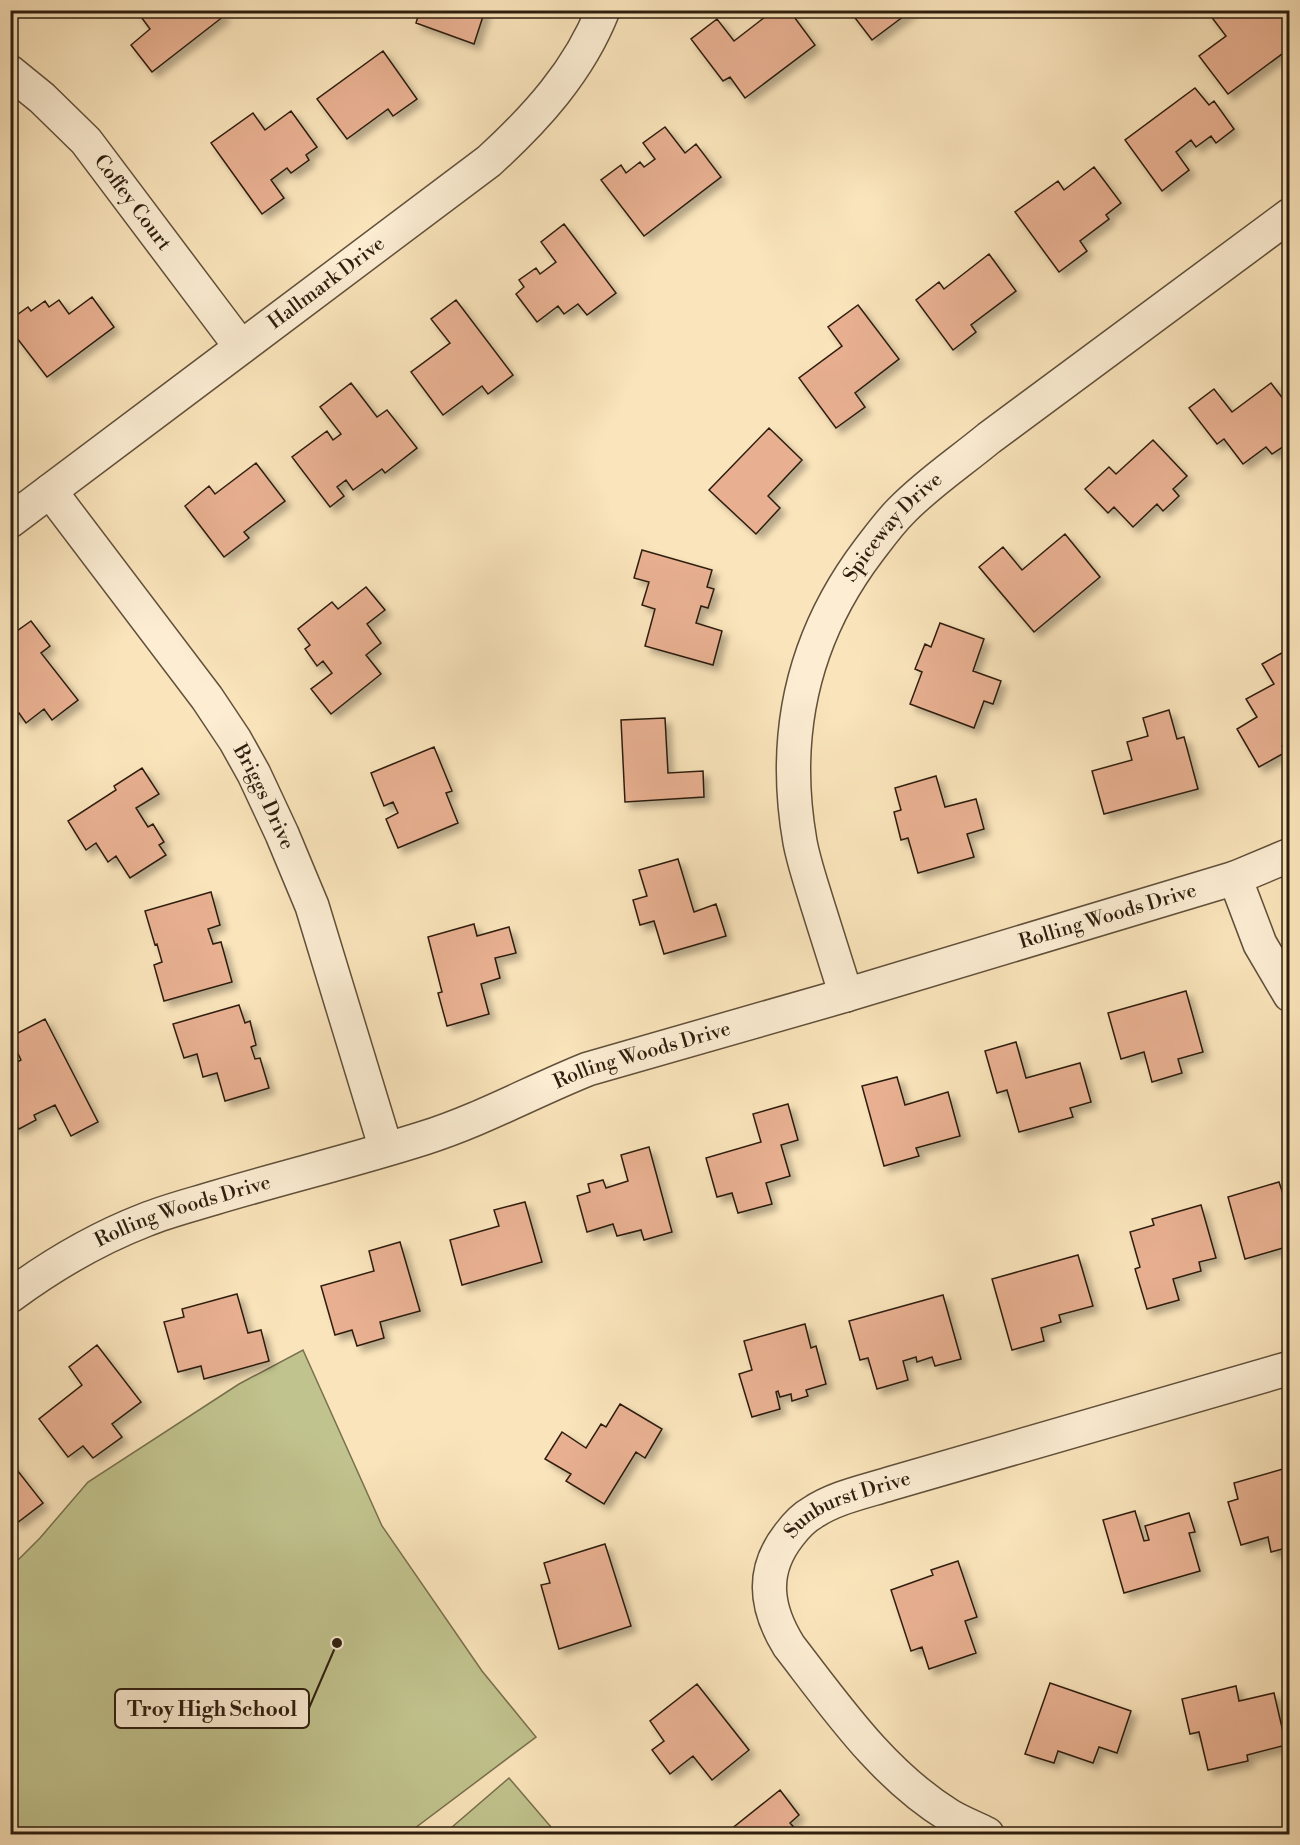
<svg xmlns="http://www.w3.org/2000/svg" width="1300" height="1845" viewBox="0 0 1300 1845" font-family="'Libre Bodoni',serif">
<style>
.green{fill:#c1c38e;stroke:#78704e;stroke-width:1.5}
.building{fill:#e8b091;stroke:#2e1e0f;stroke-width:1.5;filter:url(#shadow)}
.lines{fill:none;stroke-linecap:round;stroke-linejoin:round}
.street-casing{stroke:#61503a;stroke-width:36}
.street{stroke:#fcedd3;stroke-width:33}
.labels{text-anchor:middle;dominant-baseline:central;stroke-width:4.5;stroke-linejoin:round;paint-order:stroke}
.street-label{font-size:20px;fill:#2e1e0f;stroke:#fcedd3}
.leader{fill:none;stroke:#2e1e0f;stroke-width:2}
.callout-dot{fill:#2e1e0f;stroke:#fcedd3;stroke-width:2}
.callout{fill:#fcedd3;stroke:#2e1e0f;stroke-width:2}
.callout-label{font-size:21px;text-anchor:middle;font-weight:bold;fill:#2e1e0f}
</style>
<defs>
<filter id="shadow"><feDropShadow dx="5.5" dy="5.5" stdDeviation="3" flood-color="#0004"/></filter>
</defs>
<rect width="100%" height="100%" fill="#fae4bb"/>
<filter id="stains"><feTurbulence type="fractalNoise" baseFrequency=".00333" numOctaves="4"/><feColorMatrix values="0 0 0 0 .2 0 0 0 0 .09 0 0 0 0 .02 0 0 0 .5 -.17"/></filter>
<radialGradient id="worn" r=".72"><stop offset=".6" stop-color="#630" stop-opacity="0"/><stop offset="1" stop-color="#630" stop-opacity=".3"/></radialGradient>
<path class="green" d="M303 1350 382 1526 482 1671 536 1737 407 1834H11V1567L40 1538 88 1482 239 1384Z
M509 1778 557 1834H444Z"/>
<path class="building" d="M136 10H219L224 16 152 72 131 45 150 29Z
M420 10H485L474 44 416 23Z
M774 10H789L815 45 745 98 730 77 723 81 691 39 717 19 734 41Z
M849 10H912L872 40Z
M1209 10H1280L1290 23V25L1286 28 1290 33V48L1228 94 1199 56 1226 36 1207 11Z
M383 51 417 99 393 116 388 109 347 139 317 99Z
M1195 88 1209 105 1214 101 1234 129 1216 143 1211 136 1196 147 1191 140 1176 152 1189 170 1162 191 1125 140Z
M291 111 317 147 306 155 309 160 291 173 287 168 271 180 284 198 262 214 211 143 253 113 265 130Z
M665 127 685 153 696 144 721 177 644 236 601 180 621 165 626 173 640 162 644 167 655 159 643 143Z
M1094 167 1121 203 1106 215 1109 219 1080 241 1087 251 1059 272 1015 212 1058 181 1064 190Z
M564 224 616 293 587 315 578 304 564 314 558 306 537 322 516 294 524 287 519 280 536 268 540 274 556 262 541 242Z
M989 254 1016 291 971 325 976 332 953 350 916 300 939 282 944 289Z
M92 297 114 327 47 377 10 329V320L28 307 31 311 45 301 49 307 59 300 69 314Z
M456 300 513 375 488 394 482 386 443 415 411 372 450 343 431 319Z
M858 305 899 359 855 393 865 407 836 428 799 378 842 346 828 327Z
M351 383 377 417 387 410 417 448 385 473 382 469 353 490 346 480 337 487 344 496 330 507 292 457 327 431 333 440 341 434 320 407Z
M1271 383 1290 408V442L1272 454 1266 447 1243 464 1224 439 1217 444 1189 408 1214 389 1232 412Z
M769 428 802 460 768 496 780 508 756 534 709 490Z
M1153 440 1187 476 1173 489 1179 496 1163 511 1157 504 1133 527 1114 507 1108 513 1085 489 1109 467 1116 474Z
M256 463 285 501 244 532 249 538 224 557 185 506 209 486 215 494Z
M1065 534 1100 577 1034 632 979 567 1003 547 1022 570Z
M642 550 712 570 707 587 714 589 708 608 701 606 696 623 722 631 713 665 645 646 655 609 642 605 649 582 634 578Z
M366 587 385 610 367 624 381 643 366 655 381 674 331 714 311 689 332 673 323 661 317 666 305 649 310 645 298 629 332 602 338 609Z
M31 621 50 646 41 653 78 700 52 720 44 709 26 723 19 713 10 719V671L17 666 10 657V636Z
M940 623 984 639 973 671 1001 681 993 704 984 701 974 728 910 704 922 672 915 669 925 644 931 647Z
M1287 650 1290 655V742L1282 746 1286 752 1259 767 1237 729 1257 717 1246 699 1274 684 1262 664Z
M1169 710 1177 739 1184 737 1198 789 1104 814 1092 771 1132 760 1127 742 1148 736 1143 718Z
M665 718 668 773 703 771 704 797 625 802 621 720Z
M434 747 452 791 446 793 458 823 398 848 386 819 398 813 393 802 384 806 371 773Z
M142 768 159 794 136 808 148 827 153 824 164 842 159 845 166 855 130 878 116 856 108 862 96 843 86 850 68 821 116 790 114 786Z
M936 776 945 807 976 799 984 829 967 834 974 857 918 873 908 838 901 840 894 812 901 810 895 788Z
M678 859 694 912 716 904 726 936 664 954 654 921 640 925 633 900 647 896 639 870Z
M211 892 220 925 208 929 213 944 221 942 232 982 164 1001 154 965 162 962 157 944 155 945 145 911Z
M474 924 477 936 509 927 516 953 495 958 500 978 481 984 489 1014 447 1026 438 993 442 992 428 937Z
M1186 991 1203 1052 1178 1059 1182 1073 1152 1082 1144 1052 1121 1059 1108 1013Z
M239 1005 245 1023 250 1021 256 1045 251 1047 255 1059 260 1058 269 1088 225 1101 217 1073 203 1077 197 1054 184 1058 173 1024Z
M45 1019 98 1122 71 1136 55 1105 34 1115 36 1120 19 1129 16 1125 10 1127V1066L21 1060 10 1037Z
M1016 1042 1026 1078 1080 1063 1091 1102 1070 1108 1073 1117 1019 1132 1007 1090 997 1093 985 1051Z
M897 1077 905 1105 948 1092 960 1136 916 1148 919 1156 884 1166 862 1086Z
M788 1104 798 1140 781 1145 790 1176 766 1183 772 1204 738 1213 732 1193 717 1197 706 1158 761 1142 753 1114Z
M649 1147 672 1232 644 1240 641 1230 617 1236 613 1224 587 1232 577 1196 590 1192 588 1184 603 1180 606 1188 628 1181 621 1155Z
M1279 1182 1284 1197 1290 1196V1246L1245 1259 1228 1197Z
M525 1202 542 1262 462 1285 450 1240 499 1226 494 1210Z
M1201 1205 1216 1258 1199 1262 1201 1271 1173 1279 1179 1300 1147 1309 1135 1269 1140 1267 1130 1232 1154 1225 1152 1219Z
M400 1242 420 1311 380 1322 384 1338 357 1346 352 1330 335 1335 321 1286 374 1271 369 1251Z
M1078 1255 1093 1306 1059 1315 1061 1322 1041 1328 1044 1341 1012 1350 992 1279Z
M237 1294 248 1333 261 1330 269 1361 204 1379 201 1366 178 1372 164 1322 184 1317 182 1309Z
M943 1295 961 1359 935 1366 932 1357 917 1362 916 1357 903 1361 908 1380 877 1389 868 1358 860 1360 849 1321Z
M805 1324 811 1348 816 1346 826 1384 806 1390 808 1396 792 1401 791 1394 780 1397 778 1391 776 1392 780 1409 752 1417 739 1374 752 1370 744 1341Z
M97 1345 141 1402 112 1424 122 1437 93 1458 83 1446 68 1457 39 1419 82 1385 69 1367Z
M620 1404 662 1429 645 1458 636 1452 604 1504 566 1481 571 1474 545 1459 562 1432 586 1448 601 1424 606 1427Z
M10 1461 43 1503 17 1523 10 1515Z
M1290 1467V1547L1271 1552 1268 1537 1241 1545 1228 1502 1238 1499 1234 1483Z
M1135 1511 1144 1541 1149 1540 1145 1526 1189 1513 1195 1532 1189 1533 1200 1571 1124 1593 1103 1520Z
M605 1544 631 1626 559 1649 541 1585 550 1583 544 1563Z
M958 1561 977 1617 965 1621 976 1653 929 1669 922 1647 911 1651 891 1590 933 1575 931 1570Z
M1050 1683 1131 1711 1117 1753 1099 1747 1093 1763 1058 1751 1054 1763 1025 1754Z
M697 1684 749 1750 712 1780 693 1756 670 1774 652 1750 664 1741 650 1721Z
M1236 1686 1239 1701 1274 1693 1286 1745 1247 1755 1248 1761 1208 1770 1199 1732 1190 1734 1182 1699Z
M780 1790 799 1815 790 1823 800 1834H725Z"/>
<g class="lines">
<g class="street-casing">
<g id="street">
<path id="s1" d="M10 72 42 98 86 141 241 347"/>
<path id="s2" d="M50 491 207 698 235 740 254 774 282 834 312 906 386 1149"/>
<path id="s3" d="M10 521 489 161C536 118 579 71 603 10"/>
<path d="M1235 878 1260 944 1290 995"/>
<path id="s4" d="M846 995C836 964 827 934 817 903 811 883 804 863 800 842 781 734 803 637 869 550 879 537 889 523 901 511 927 484 960 462 989 438L1290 215"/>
<path id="s5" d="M10 1296C52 1265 96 1239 145 1220 167 1211 191 1205 214 1198 284 1177 355 1160 424 1138 481 1120 533 1091 588 1069L846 995 1235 878 1290 855"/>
<path id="s6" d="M987 1834C975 1828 962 1823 950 1816 882 1774 837 1708 789 1646 766 1609 760 1572 789 1535 795 1527 803 1518 812 1513 834 1498 863 1492 889 1484L1290 1368"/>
</g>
</g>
<use href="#street" class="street"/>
</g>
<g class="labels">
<g class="street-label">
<text stroke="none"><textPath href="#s1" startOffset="180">Coffey Court</textPath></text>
<text stroke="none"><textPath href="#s3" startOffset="396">Hallmark Drive</textPath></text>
<text stroke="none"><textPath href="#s4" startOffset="502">Spiceway Drive</textPath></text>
<text stroke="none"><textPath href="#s2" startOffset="374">Briggs Drive</textPath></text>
<text stroke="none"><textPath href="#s5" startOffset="1166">Rolling Woods Drive</textPath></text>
<text stroke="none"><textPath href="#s5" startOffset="680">Rolling Woods Drive</textPath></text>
<text stroke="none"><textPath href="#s5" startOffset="194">Rolling Woods Drive</textPath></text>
<text stroke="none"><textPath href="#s6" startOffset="464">Sunburst Drive</textPath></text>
</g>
</g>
<path class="leader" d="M337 1643L309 1708"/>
<circle class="callout-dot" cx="337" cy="1643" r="6"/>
<rect class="callout" x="115" y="1689" width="194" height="39" rx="6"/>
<g class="callout-label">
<text x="212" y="1716">Troy High School</text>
</g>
<rect width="1300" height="1845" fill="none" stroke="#fae4bb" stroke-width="36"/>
<rect x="12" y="12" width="1276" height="1821" fill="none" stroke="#2e1e0f" stroke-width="3"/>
<rect x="18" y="18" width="1264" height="1809" fill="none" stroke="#2e1e0f" stroke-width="1.5"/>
<rect width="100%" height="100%" filter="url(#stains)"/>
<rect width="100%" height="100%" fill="url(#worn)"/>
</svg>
